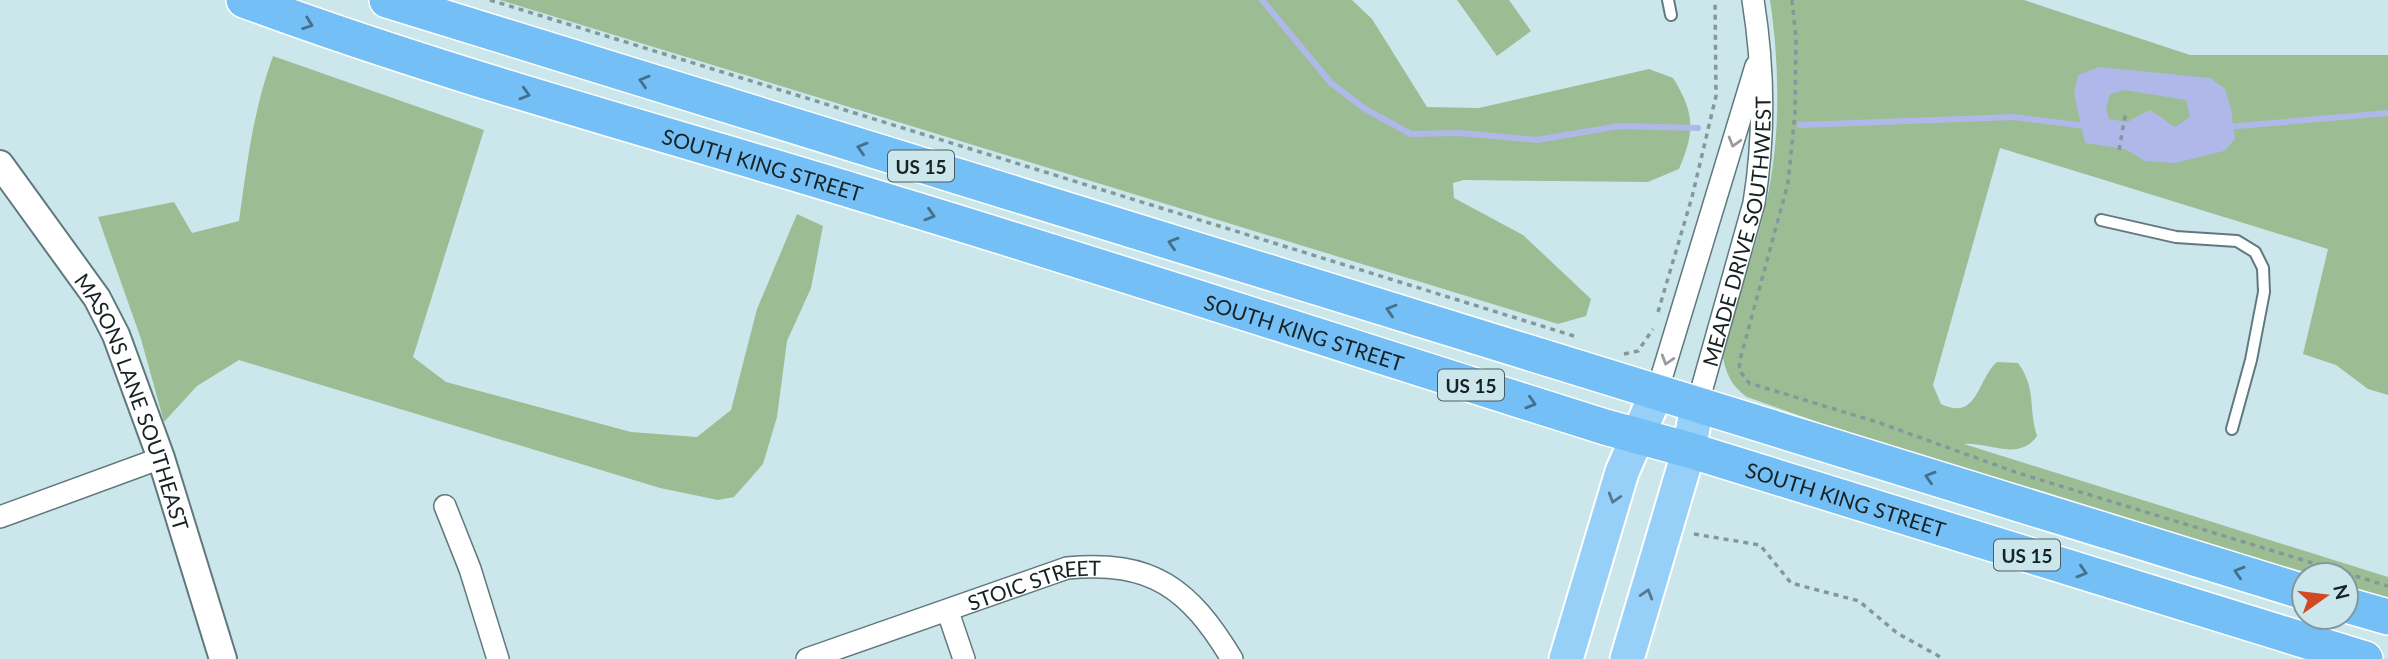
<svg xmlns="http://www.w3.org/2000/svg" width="2388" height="659" viewBox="0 0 2388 659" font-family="Lato,sans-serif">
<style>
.green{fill:#9cbd94}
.water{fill:#b0b8e9;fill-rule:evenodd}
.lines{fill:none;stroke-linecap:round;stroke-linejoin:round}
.stream{stroke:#b0b8e9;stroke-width:6}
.service-casing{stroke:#60797e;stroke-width:14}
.minor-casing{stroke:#60797e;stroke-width:24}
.tertiary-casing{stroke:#60797e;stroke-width:30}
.primary-casing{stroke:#fff;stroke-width:37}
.trunk-casing{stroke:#fff;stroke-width:38}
.path{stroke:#83989b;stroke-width:3.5;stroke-dasharray:5 5;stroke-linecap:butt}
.service{stroke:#fff;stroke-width:10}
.minor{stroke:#fff;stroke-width:21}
.tertiary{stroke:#fff;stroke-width:26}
.primary{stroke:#96cff8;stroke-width:33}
.trunk{stroke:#73bff6;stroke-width:35}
.oneway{stroke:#45708c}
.oneway2{stroke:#979c9c}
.oneway3{stroke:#56788e}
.labels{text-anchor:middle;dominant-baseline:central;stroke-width:5;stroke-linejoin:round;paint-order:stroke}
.shield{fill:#cbe7ec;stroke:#4d5d5f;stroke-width:2}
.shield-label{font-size:19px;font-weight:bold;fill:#172223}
.street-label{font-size:21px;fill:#172223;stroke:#cbe7ec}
</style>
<rect width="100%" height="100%" fill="#cbe7ec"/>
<path class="green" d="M500 0H1352L1372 19 1427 107 1479 108 1649 69 1673 78C1695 113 1695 132 1679 169L1648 182 1464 180 1453 183 1454 198 1523 235 1591 299 1586 316 1558 324Z
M1457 0H1509L1531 31 1497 56Z
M1770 0H2024L2190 55H2388V395L2368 389 2336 365 2303 354 2328 249 2000 148 1933 385 1941 404C1978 422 1977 379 1997 362L2018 363C2037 389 2028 408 2037 436 2019 462 1989 442 1964 444L2388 577V604L2346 592V575H2304L1999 486 1747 397C1732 386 1727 376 1723 358 1733 307 1753 258 1765 208 1781 141 1780 68 1770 0Z
M273 56 484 130 413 357 446 382 631 432 697 437 731 410 757 309 797 214 823 226 811 288 787 341 777 417 763 464 734 497 718 500 660 488 239 360 197 386 164 422 141 339 98 217 174 202 192 233 239 221C247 164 253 111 273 56Z"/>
<path class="water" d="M2099 67 2210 78 2225 89 2231 108 2235 139 2224 151 2175 163 2145 161 2125 149 2085 143 2074 94 2078 75ZM2125 90 2186 100 2190 117 2175 127 2150 110 2127 122 2109 119 2106 108 2110 94Z"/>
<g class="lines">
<path class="stream" d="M1262 0 1331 83 1365 109 1411 134 1460 133 1537 140 1619 126 1698 128
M1800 125 2014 117 2085 126
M2226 127 2388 113"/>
<g class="service-casing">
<path id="service" d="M1668 0 1671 15
M2101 220 2176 237 2237 241 2255 252 2263 268 2264 292 2251 360 2232 429"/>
</g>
<g class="minor-casing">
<g id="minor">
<path d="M1657 392 1756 66"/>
<path id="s1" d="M1697 406 1754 203C1765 135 1764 68 1753 0"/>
<path d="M445 506 470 569 498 659"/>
<path d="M0 517 161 458"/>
<path d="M948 612 964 659"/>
<path id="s2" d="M807 659 1067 568C1152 560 1189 588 1232 659"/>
</g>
</g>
<g class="tertiary-casing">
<g id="tertiary">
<path id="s3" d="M0 164 97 298 116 335 161 458 223 659"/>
</g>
</g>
<g class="primary-casing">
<path id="primary" d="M1566 659 1622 472 1657 392
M1627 659 1689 450 1697 406"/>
</g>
<g class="trunk-casing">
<g id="trunk">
<path id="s4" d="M244 0C446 75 654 130 860 193 1109 268 1357 349 1605 427L1689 450 2365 659"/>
<path d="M387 0 2304 592"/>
<path d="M2346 605 2388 617"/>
</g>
</g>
<path class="path" d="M490 0 1574 336
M1792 0 1796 39 1795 113 1788 183 1740 360 1739 370 1749 383 1880 423 2018 473 2388 586
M2119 150 2126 111
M1658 312 1692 197 1716 96 1715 0
M1624 354 1638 351 1653 329
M1694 534 1760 545 1791 583 1859 601 1897 633 1944 659"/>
<use href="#service" class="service"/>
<use href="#minor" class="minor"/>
<use href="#tertiary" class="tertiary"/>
<use href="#primary" class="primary"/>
<use href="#trunk" class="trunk"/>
</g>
<defs><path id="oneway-chevron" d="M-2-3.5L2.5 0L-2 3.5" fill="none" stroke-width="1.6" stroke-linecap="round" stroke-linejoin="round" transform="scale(1.75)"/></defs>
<g class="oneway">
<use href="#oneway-chevron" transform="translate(308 24) rotate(20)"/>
<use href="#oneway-chevron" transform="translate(644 81) rotate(-163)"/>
<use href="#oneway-chevron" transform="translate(525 94) rotate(16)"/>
<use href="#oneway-chevron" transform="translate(862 148) rotate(-163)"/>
<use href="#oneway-chevron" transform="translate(930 215) rotate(17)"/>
<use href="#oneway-chevron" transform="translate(1173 243) rotate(-163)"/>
<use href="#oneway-chevron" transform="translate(1391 310) rotate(-163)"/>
<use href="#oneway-chevron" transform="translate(1531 403) rotate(17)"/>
<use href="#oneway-chevron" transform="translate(1930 477) rotate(-163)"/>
<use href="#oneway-chevron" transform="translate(2082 572) rotate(17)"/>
<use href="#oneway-chevron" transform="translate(2239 572) rotate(-163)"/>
</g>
<g class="oneway2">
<use href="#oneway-chevron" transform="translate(1734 142) rotate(106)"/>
<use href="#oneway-chevron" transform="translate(1667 360) rotate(107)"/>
</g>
<g class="oneway3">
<use href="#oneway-chevron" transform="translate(1614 498) rotate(107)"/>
<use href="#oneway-chevron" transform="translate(1647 594) rotate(-73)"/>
</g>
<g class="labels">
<g class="shield">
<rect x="888" y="150.5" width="66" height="31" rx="5"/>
<rect x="1438" y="369.5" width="66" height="31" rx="5"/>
<rect x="1994" y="539.5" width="66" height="31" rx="5"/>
</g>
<g class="shield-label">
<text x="921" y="166">US 15</text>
<text x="1471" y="385">US 15</text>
<text x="2027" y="555">US 15</text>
</g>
<g class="street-label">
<text stroke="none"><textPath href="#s4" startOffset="544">SOUTH KING STREET</textPath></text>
<text stroke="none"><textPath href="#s1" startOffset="180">MEADE DRIVE SOUTHWEST</textPath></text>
<text stroke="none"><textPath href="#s4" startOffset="1111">SOUTH KING STREET</textPath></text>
<text stroke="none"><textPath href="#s3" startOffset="275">MASONS LANE SOUTHEAST</textPath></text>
<text stroke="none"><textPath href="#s4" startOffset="1678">SOUTH KING STREET</textPath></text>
<text stroke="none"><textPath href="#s2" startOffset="240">STOIC STREET</textPath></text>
</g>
</g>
<g transform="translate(2325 596) rotate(76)"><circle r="33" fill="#cbe7ec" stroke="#83989c" stroke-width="2"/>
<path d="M0-5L12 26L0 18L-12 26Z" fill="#d24822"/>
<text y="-10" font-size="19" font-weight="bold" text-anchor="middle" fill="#172223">N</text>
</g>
</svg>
